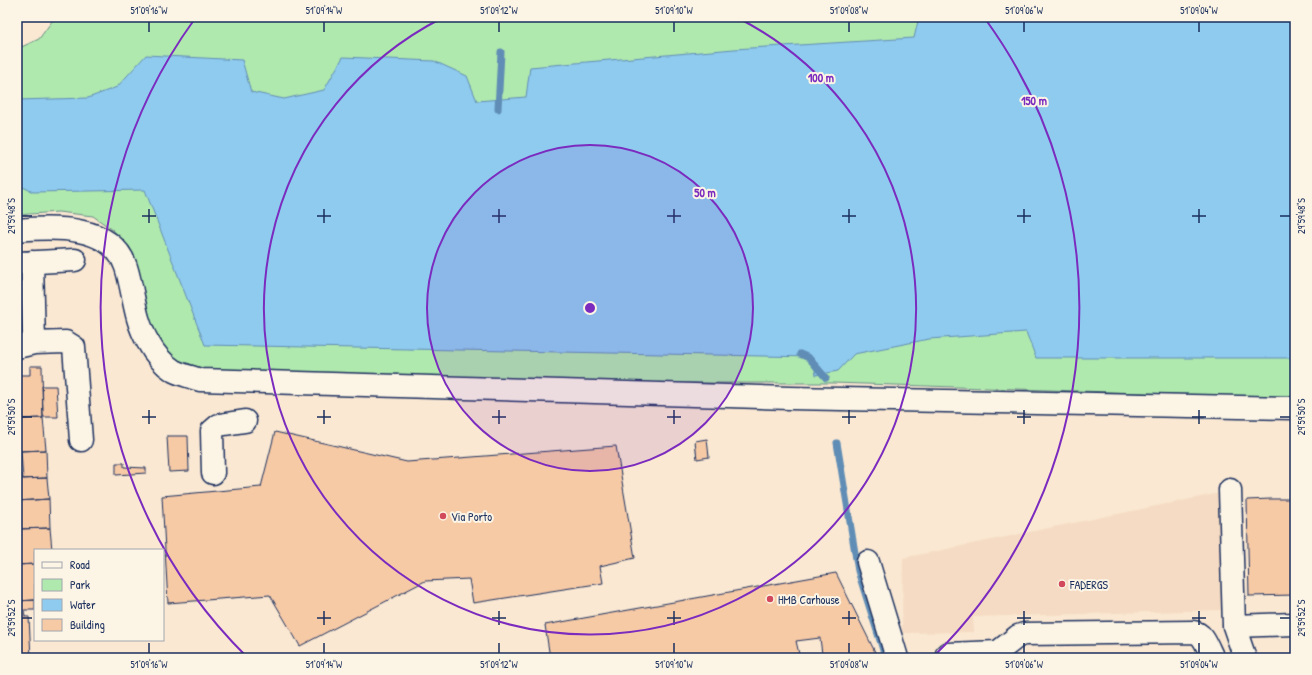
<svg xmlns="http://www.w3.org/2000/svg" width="1312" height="675" viewBox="0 0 1312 675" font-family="'Patrick Hand',sans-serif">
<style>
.built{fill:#f5dbc3}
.green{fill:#b0e9ad;stroke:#668c86}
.water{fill:#8fcbef;stroke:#618db5}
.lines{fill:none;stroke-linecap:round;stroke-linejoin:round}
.stream{stroke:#618db5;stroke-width:7}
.building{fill:#f7caa6;stroke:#1b2f5e}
.minor-casing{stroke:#1b2f5e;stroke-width:25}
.minor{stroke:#fcf5e5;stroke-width:22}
.ticks{fill:none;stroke:#1b2f5e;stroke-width:1.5}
.ring{fill:none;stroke:#7b2cbf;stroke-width:2}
.poi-dot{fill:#d1495b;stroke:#fcf5e5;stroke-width:1.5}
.labels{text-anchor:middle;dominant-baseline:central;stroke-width:4;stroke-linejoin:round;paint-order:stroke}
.poi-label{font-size:12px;fill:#1b2f5e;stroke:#fcf5e5;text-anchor:start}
.centre{fill:#7b2cbf;stroke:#fcf5e5;stroke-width:2}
.ring-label{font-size:12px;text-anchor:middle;font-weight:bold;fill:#7b2cbf;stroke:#fcf5e5;stroke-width:4;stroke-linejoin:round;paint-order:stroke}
.neatline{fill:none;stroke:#1b2f5e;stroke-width:1.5}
.ticks-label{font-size:10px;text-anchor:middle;fill:#1b2f5e}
</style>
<rect width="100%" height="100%" fill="#fae8d2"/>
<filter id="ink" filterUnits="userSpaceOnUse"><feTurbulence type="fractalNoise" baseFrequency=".025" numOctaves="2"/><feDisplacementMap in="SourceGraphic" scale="8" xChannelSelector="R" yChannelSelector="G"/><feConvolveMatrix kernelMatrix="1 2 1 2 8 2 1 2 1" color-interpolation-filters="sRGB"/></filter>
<g filter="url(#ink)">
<path class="built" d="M1220 493 1222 610 973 617 974 632 902 633 903 558Z"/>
<path class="green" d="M55 17H1295V398L833 383H543L197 370 180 363 162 347 150 319 140 275 130 248 113 230 93 216 58 212 17 215V49L39 39Z"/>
<path class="water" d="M919 17H1295V358H1036L1026 332 929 339 854 354 838 371 816 375 812 357 205 345 145 190 33 192 17 184V100L88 98 117 87 146 55 242 60 251 92 284 99 324 90 343 57 434 61 467 76 477 101 526 97 530 67 734 49 914 38Z"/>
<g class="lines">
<path class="stream" d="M498 109 501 52
M800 354 809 358 826 378
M837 443 858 571 883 650"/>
</g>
<path class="building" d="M30 366H42L43 418 17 419V375H30Z
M42 386H56L58 417H43Z
M43 418 46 450 17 451V419Z
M275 432 407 462 616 446 635 558 600 566 603 583 473 603 469 579 425 581 300 646 270 595 168 603 162 496 261 487Z
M167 436H188L189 471 169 472Z
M707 439 709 457 697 459 695 441Z
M46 450 47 478 23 479 21 451Z
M116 463H124V467L146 468V473L116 475Z
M47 478 49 499 17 501V479Z
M49 499 50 528 17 529V501Z
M1271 499H1295V595L1249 596 1247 500Z
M50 528 52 550H35V564L17 565V529Z
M35 564V600L17 601V565Z
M836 573 877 656 822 654 820 638 796 641 799 654 677 658H550L545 625Z
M35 600V610H24L25 617H29L31 658H17V601Z"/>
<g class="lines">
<g class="minor-casing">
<path id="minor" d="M17 230C53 227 112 224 126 267 134 292 134 319 148 342 154 353 163 364 174 371 182 375 192 377 200 380L790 398 1295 408
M18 263 75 260
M34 343 66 342 74 347 81 440
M17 347 34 343 32 262
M213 473 212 431 219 425 245 421
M1230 490 1234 626 1245 658
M868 562 897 658
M1234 626 1295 624
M947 654 998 652 1018 636 1024 634 1193 632C1204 633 1208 649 1213 658"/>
</g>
<use href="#minor" class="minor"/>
</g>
</g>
<path class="ticks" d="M149 22V32M324 22V32M499 22V32M674 22V32M849 22V32M1024 22V32M1199 22V32M149 209V223M324 209V223M499 209V223M674 209V223M849 209V223M1024 209V223M1199 209V223M22 216H32M142 216H156M317 216H331M492 216H506M667 216H681M842 216H856M1017 216H1031M1192 216H1206M1280 216H1290M149 410V424M324 410V424M499 410V424M674 410V424M849 410V424M1024 410V424M1199 410V424M22 417H32M142 417H156M317 417H331M492 417H506M667 417H681M842 417H856M1017 417H1031M1192 417H1206M1280 417H1290M324 611V625M499 611V625M674 611V625M849 611V625M1024 611V625M1199 611V625M22 618H32M317 618H331M492 618H506M667 618H681M842 618H856M1017 618H1031M1192 618H1206M1280 618H1290M149 643V653M324 643V653M499 643V653M674 643V653M849 643V653M1024 643V653M1199 643V653"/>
<circle cx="590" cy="308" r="163" fill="#7b2cbf" fill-opacity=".12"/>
<g class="ring">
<circle cx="590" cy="308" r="163"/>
<path d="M738 18A326 326 0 1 1 442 18"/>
<path d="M247 657A490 490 0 0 1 194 20M986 20A490 490 0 0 1 933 657"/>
</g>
<g class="poi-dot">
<circle cx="443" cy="516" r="4"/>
<circle cx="1062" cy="584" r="4"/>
<circle cx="770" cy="599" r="4"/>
</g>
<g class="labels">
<g class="poi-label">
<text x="451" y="516">Via Porto</text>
<text x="1070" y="584">FADERGS</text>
<text x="778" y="599">HMB Carhouse</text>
</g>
</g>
<circle cx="590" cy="308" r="6" class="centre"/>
<g class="ring-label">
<text x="821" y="82">100 m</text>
<text x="1034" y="105">150 m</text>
<text x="705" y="197">50 m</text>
</g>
<rect width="1312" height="675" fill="none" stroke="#fcf5e5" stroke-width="44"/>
<rect x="34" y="549" width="130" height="92" fill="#fcf5e5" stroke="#a2a6af"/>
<rect x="42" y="562" width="20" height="6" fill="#fcf5e5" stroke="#a2a6af"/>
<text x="70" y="569" font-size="12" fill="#1b2f5e">Road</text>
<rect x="42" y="579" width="20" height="12" fill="#b0e9ad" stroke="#a2a6af"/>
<text x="70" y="589" font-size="12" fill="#1b2f5e">Park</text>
<rect x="42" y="599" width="20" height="12" fill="#8fcbef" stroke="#a2a6af"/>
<text x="70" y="609" font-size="12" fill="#1b2f5e">Water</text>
<rect x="42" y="619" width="20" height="12" fill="#f7caa6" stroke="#a2a6af"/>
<text x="70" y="629" font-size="12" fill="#1b2f5e">Building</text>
<rect x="22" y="22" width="1268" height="631" class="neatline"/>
<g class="ticks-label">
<text x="149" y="14">51°09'16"W</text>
<text x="324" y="14">51°09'14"W</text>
<text x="499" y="14">51°09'12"W</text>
<text x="674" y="14">51°09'10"W</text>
<text x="849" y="14">51°09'08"W</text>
<text x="1024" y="14">51°09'06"W</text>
<text x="1199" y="14">51°09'04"W</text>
<text transform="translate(11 216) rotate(-90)" y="4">29°59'48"S</text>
<text transform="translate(1301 216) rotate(-90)" y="4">29°59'48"S</text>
<text transform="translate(11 417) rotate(-90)" y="4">29°59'50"S</text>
<text transform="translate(1301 417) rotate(-90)" y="4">29°59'50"S</text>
<text transform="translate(11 618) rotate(-90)" y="4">29°59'52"S</text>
<text transform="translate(1301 618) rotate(-90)" y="4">29°59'52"S</text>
<text x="149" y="668">51°09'16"W</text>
<text x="324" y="668">51°09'14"W</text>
<text x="499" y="668">51°09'12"W</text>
<text x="674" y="668">51°09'10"W</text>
<text x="849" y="668">51°09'08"W</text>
<text x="1024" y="668">51°09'06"W</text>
<text x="1199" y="668">51°09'04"W</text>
</g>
</svg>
